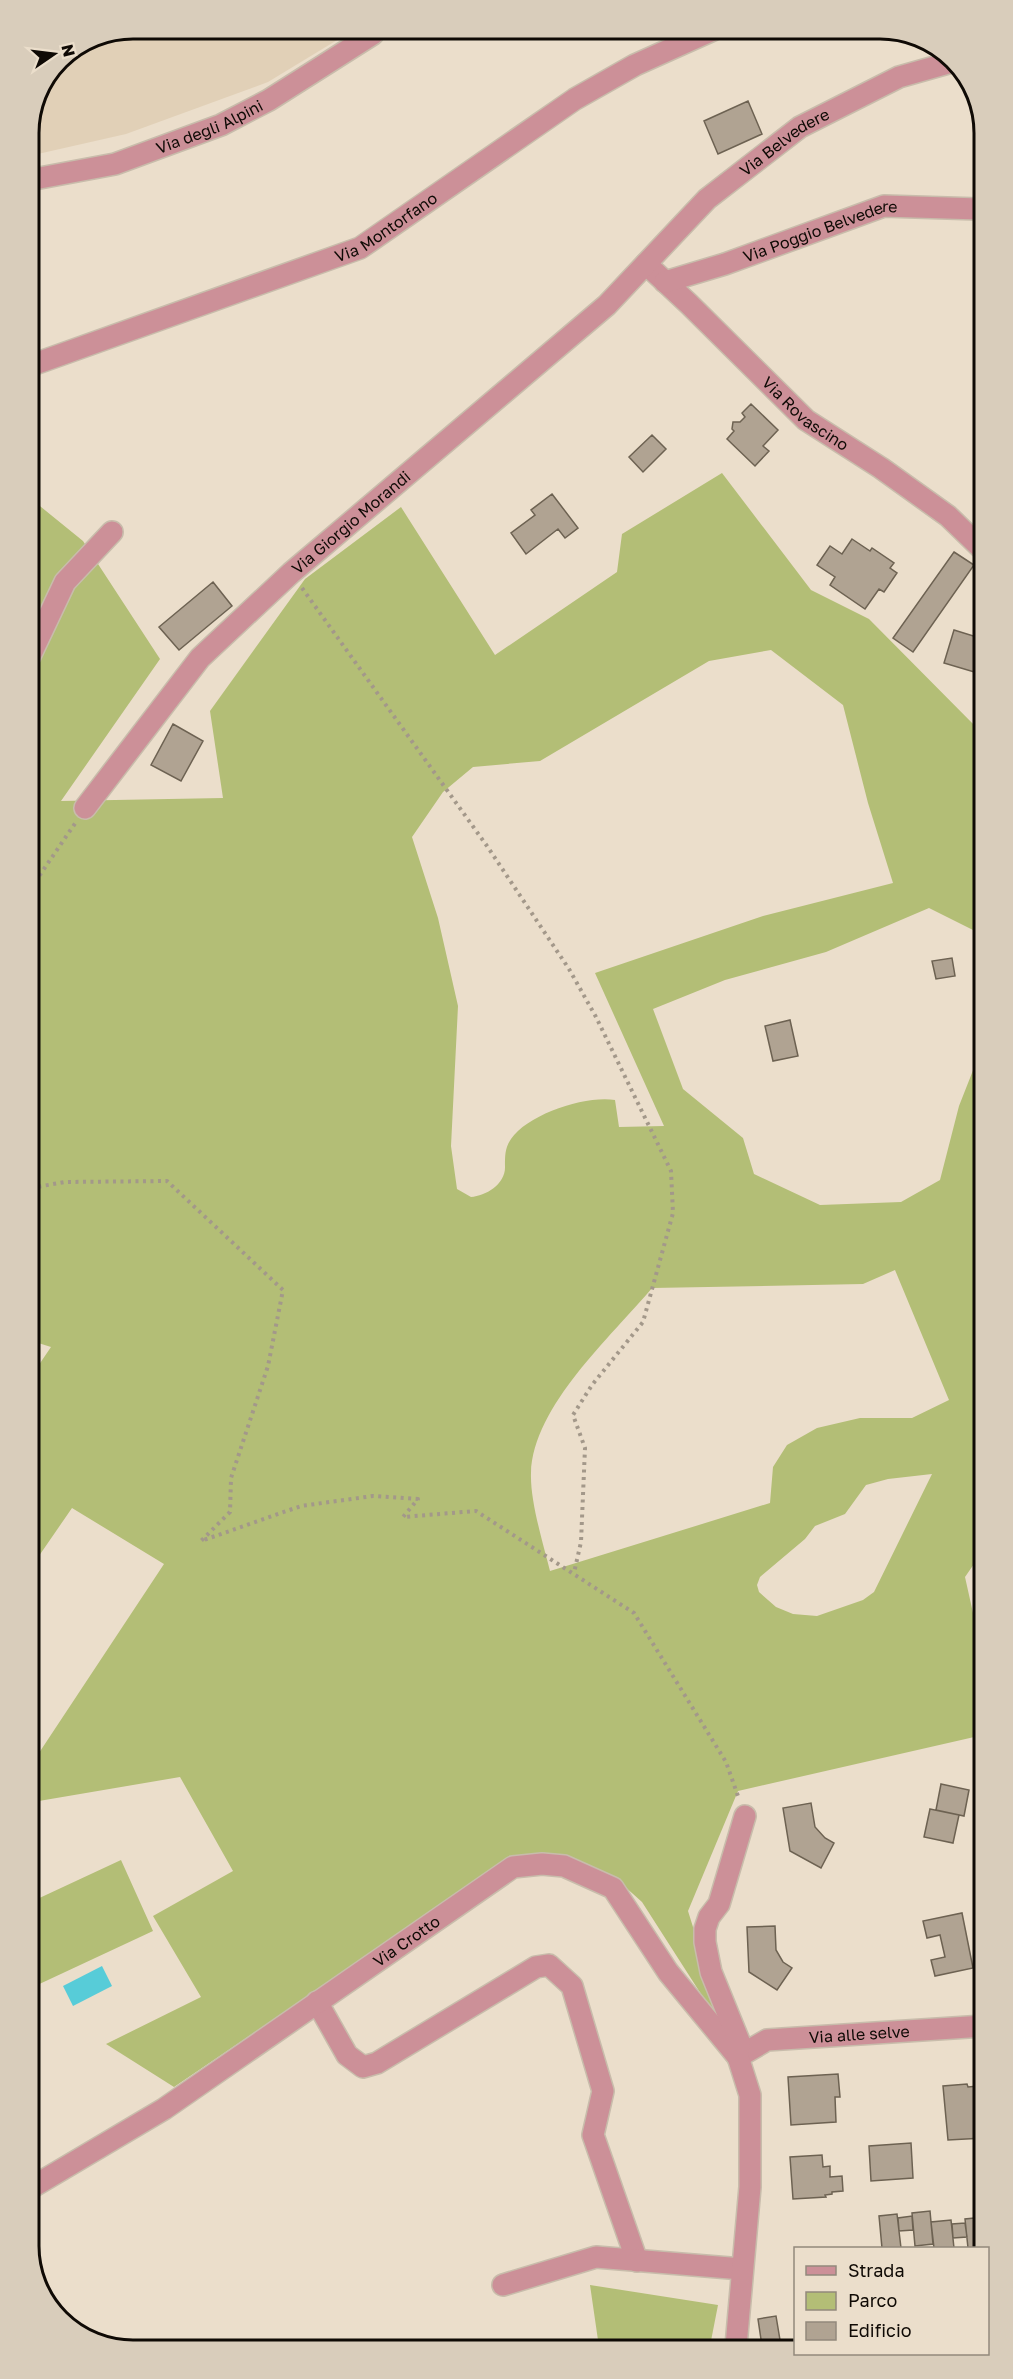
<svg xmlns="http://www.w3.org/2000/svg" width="1013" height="2379" viewBox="0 0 1013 2379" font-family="'Golos Text',sans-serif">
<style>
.built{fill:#e1d0b7}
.green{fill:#b3be76;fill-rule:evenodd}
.water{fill:#57ccd8}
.building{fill:#b0a392;stroke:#6d6252;stroke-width:1.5}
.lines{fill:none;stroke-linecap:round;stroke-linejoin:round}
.minor-casing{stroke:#c8bcab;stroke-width:24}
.path{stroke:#a3988a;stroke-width:4;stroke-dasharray:3 4.5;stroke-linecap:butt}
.minor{stroke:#cc9098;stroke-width:21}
.labels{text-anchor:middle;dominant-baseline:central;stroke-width:6;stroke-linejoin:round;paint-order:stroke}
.street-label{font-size:16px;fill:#0f0a05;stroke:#ebdecb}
.rim{fill:none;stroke:#0f0a05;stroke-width:3}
</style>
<rect width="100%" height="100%" fill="#ebdecb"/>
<path class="built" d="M347 34 268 82 126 134 29 156V126L59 59 93 36Z"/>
<path class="green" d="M722 473 811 590 869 619 981 732V934L929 908 826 952 725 980 653 1009 683 1089 743 1138 754 1174 820 1205 901 1202 940 1180 959 1106 981 1050 983 1551 965 1577 983 1658V1735L738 1791 688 1911 726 2033 642 1902 623 1885 580 1861 558 1860 495 1869 174 2087 106 2044 201 1997 153 1916 233 1871 180 1777 33 1802V1762L164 1564 72 1508 32 1566V1375L51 1347 32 1341 30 498 83 541 160 659 61 801 223 798 210 711 305 579 401 507 495 655 617 572 622 534ZM771 650 843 705 868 803 893 883 763 916 595 973 664 1126 619 1127 615 1100C586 1095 528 1114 511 1139 505 1148 505 1155 505 1166 506 1184 486 1196 471 1197L457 1189 451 1146 458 1006 438 918 412 837 443 792 473 767 540 761 709 661ZM895 1270 949 1400 912 1418H860L817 1428 787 1445 773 1467 770 1503 550 1571C543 1543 530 1501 531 1473 533 1406 611 1337 652 1288L863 1284ZM932 1474 874 1592 863 1600 817 1616 793 1614 776 1607 759 1592 757 1585 760 1577 805 1539 815 1526 845 1514 866 1485 888 1479Z
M121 1860 153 1931 33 1987V1901Z
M590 2285 718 2305 710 2346 599 2347Z"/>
<path class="water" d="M102 1966 112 1986 73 2006 63 1986Z"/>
<path class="building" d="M748 101 762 134 718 154 704 121Z
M751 404 778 430 763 446 769 451 755 466 727 439 734 431 732 429 733 422H740L745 417 742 413Z
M652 435 666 449 643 472 629 457Z
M552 494 578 528 565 538 558 529 526 554 511 533 535 515 531 510Z
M852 539 870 551 872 548 894 563 890 568 897 573 884 592 879 589 865 609 830 585 835 577 817 565 830 546 842 554Z
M954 552 974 565 913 652 893 638Z
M213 582 232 606 179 650 159 627Z
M954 630 980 638 981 674 944 663Z
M173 724 203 741 181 781 151 765Z
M952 958 955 976 936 979 932 961Z
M790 1020 798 1056 773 1061 765 1026Z
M941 1784 969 1790 964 1816 936 1810Z
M811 1803 815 1827 825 1838 834 1843 821 1868 790 1851 783 1808Z
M930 1809 959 1815 953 1843 924 1837Z
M962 1913 973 1968 935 1976 931 1960 945 1957 940 1935 927 1938 923 1921Z
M775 1926 776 1950 783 1962 792 1968 777 1990 749 1972 747 1927Z
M838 2074 840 2097H835L836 2122 791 2125 788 2077Z
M967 2084 968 2087 978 2086 984 2138 948 2140 943 2086Z
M911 2143 913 2178 871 2181 869 2146Z
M822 2155 823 2167 830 2166V2177L842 2176 843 2191 832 2192V2194L825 2195 826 2197 793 2199 790 2157Z
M930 2211 933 2244 915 2246 912 2213Z
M897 2214 901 2248H882L879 2216Z
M912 2216 913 2230 899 2231 898 2218Z
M984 2217V2248H968L965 2219Z
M951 2220 954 2248H934L931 2222Z
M965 2223 967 2237 953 2238 952 2224Z
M776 2316 781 2346H762L758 2319Z"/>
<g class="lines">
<g class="minor-casing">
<g id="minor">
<path id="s1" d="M29 180 115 164 221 125 269 100 373 34"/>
<path id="s2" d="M646 264 689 304 806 420 881 468 948 516 980 547"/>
<path id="s3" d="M665 282 725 264 884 206 979 209"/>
<path id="s4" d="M29 366 360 248 575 99 635 65 713 30"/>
<path d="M30 656 65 582 112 532"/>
<path id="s5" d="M85 808 200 658 291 573 607 305 707 199 800 127 899 77 952 62"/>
<path d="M317 2002 347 2055 363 2067 377 2063 536 1967 549 1965 572 1986 603 2091 593 2135 637 2261"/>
<path id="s6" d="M738 2057 767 2040 984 2026"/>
<path id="s7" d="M34 2186 164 2109 513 1867 542 1864 564 1866 613 1888 668 1972 738 2057"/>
<path d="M503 2285 596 2257 742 2269"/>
<path d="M736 2346 750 2187V2095L738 2057 739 2041 711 1972 705 1942V1929L709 1917 719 1904 745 1816"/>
</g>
</g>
<path class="path" d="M302 588 487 846 569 969 596 1017 671 1171 673 1213 643 1322 592 1385 573 1415 585 1448 581 1542 574 1573
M31 888 76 822
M31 1188 65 1182 167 1181 283 1290 268 1366 231 1478 230 1512 201 1541 301 1506 373 1496 418 1499 403 1517 476 1511 634 1613 726 1762 739 1799"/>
<use href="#minor" class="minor"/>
</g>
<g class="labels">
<g class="street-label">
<text stroke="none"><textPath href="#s1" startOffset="189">Via degli Alpini</textPath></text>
<text stroke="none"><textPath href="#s5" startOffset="970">Via Belvedere</textPath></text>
<text stroke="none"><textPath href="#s4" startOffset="384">Via Montorfano</textPath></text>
<text stroke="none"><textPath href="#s3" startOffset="164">Via Poggio Belvedere</textPath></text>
<text stroke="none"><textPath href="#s2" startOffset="219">Via Rovascino</textPath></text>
<text stroke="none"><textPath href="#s5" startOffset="392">Via Giorgio Morandi</textPath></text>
<text stroke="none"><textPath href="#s7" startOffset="446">Via Crotto</textPath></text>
<text stroke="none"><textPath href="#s6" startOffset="126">Via alle selve</textPath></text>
</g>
</g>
<path d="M0 0H1013V2379H0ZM133 39H880A94 94 0 0 1 974 133V2246A94 94 0 0 1 880 2340H133A94 94 0 0 1 39 2246V133A94 94 0 0 1 133 39Z" fill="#d9cdbb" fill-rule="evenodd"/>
<path class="rim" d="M133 39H880A94 94 0 0 1 974 133V2246A94 94 0 0 1 880 2340H133A94 94 0 0 1 39 2246V133A94 94 0 0 1 133 39Z"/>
<rect x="794" y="2247" width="195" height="108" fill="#ebdecb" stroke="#93897c" stroke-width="1.5"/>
<rect x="806" y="2266" width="30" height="9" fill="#cc9098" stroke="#93897c" stroke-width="1.5"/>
<text x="848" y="2277" font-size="18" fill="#0f0a05">Strada</text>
<rect x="806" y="2292" width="30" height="18" fill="#b3be76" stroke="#93897c" stroke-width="1.5"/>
<text x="848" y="2307" font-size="18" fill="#0f0a05">Parco</text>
<rect x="806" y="2322" width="30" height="18" fill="#b0a392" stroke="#93897c" stroke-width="1.5"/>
<text x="848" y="2337" font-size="18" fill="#0f0a05">Edificio</text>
<g transform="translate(54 54) rotate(76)" stroke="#ebdecb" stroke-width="4.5" paint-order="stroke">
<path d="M0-4.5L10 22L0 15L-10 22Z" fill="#0f0a05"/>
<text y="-9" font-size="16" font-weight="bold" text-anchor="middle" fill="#0f0a05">N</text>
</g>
</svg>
